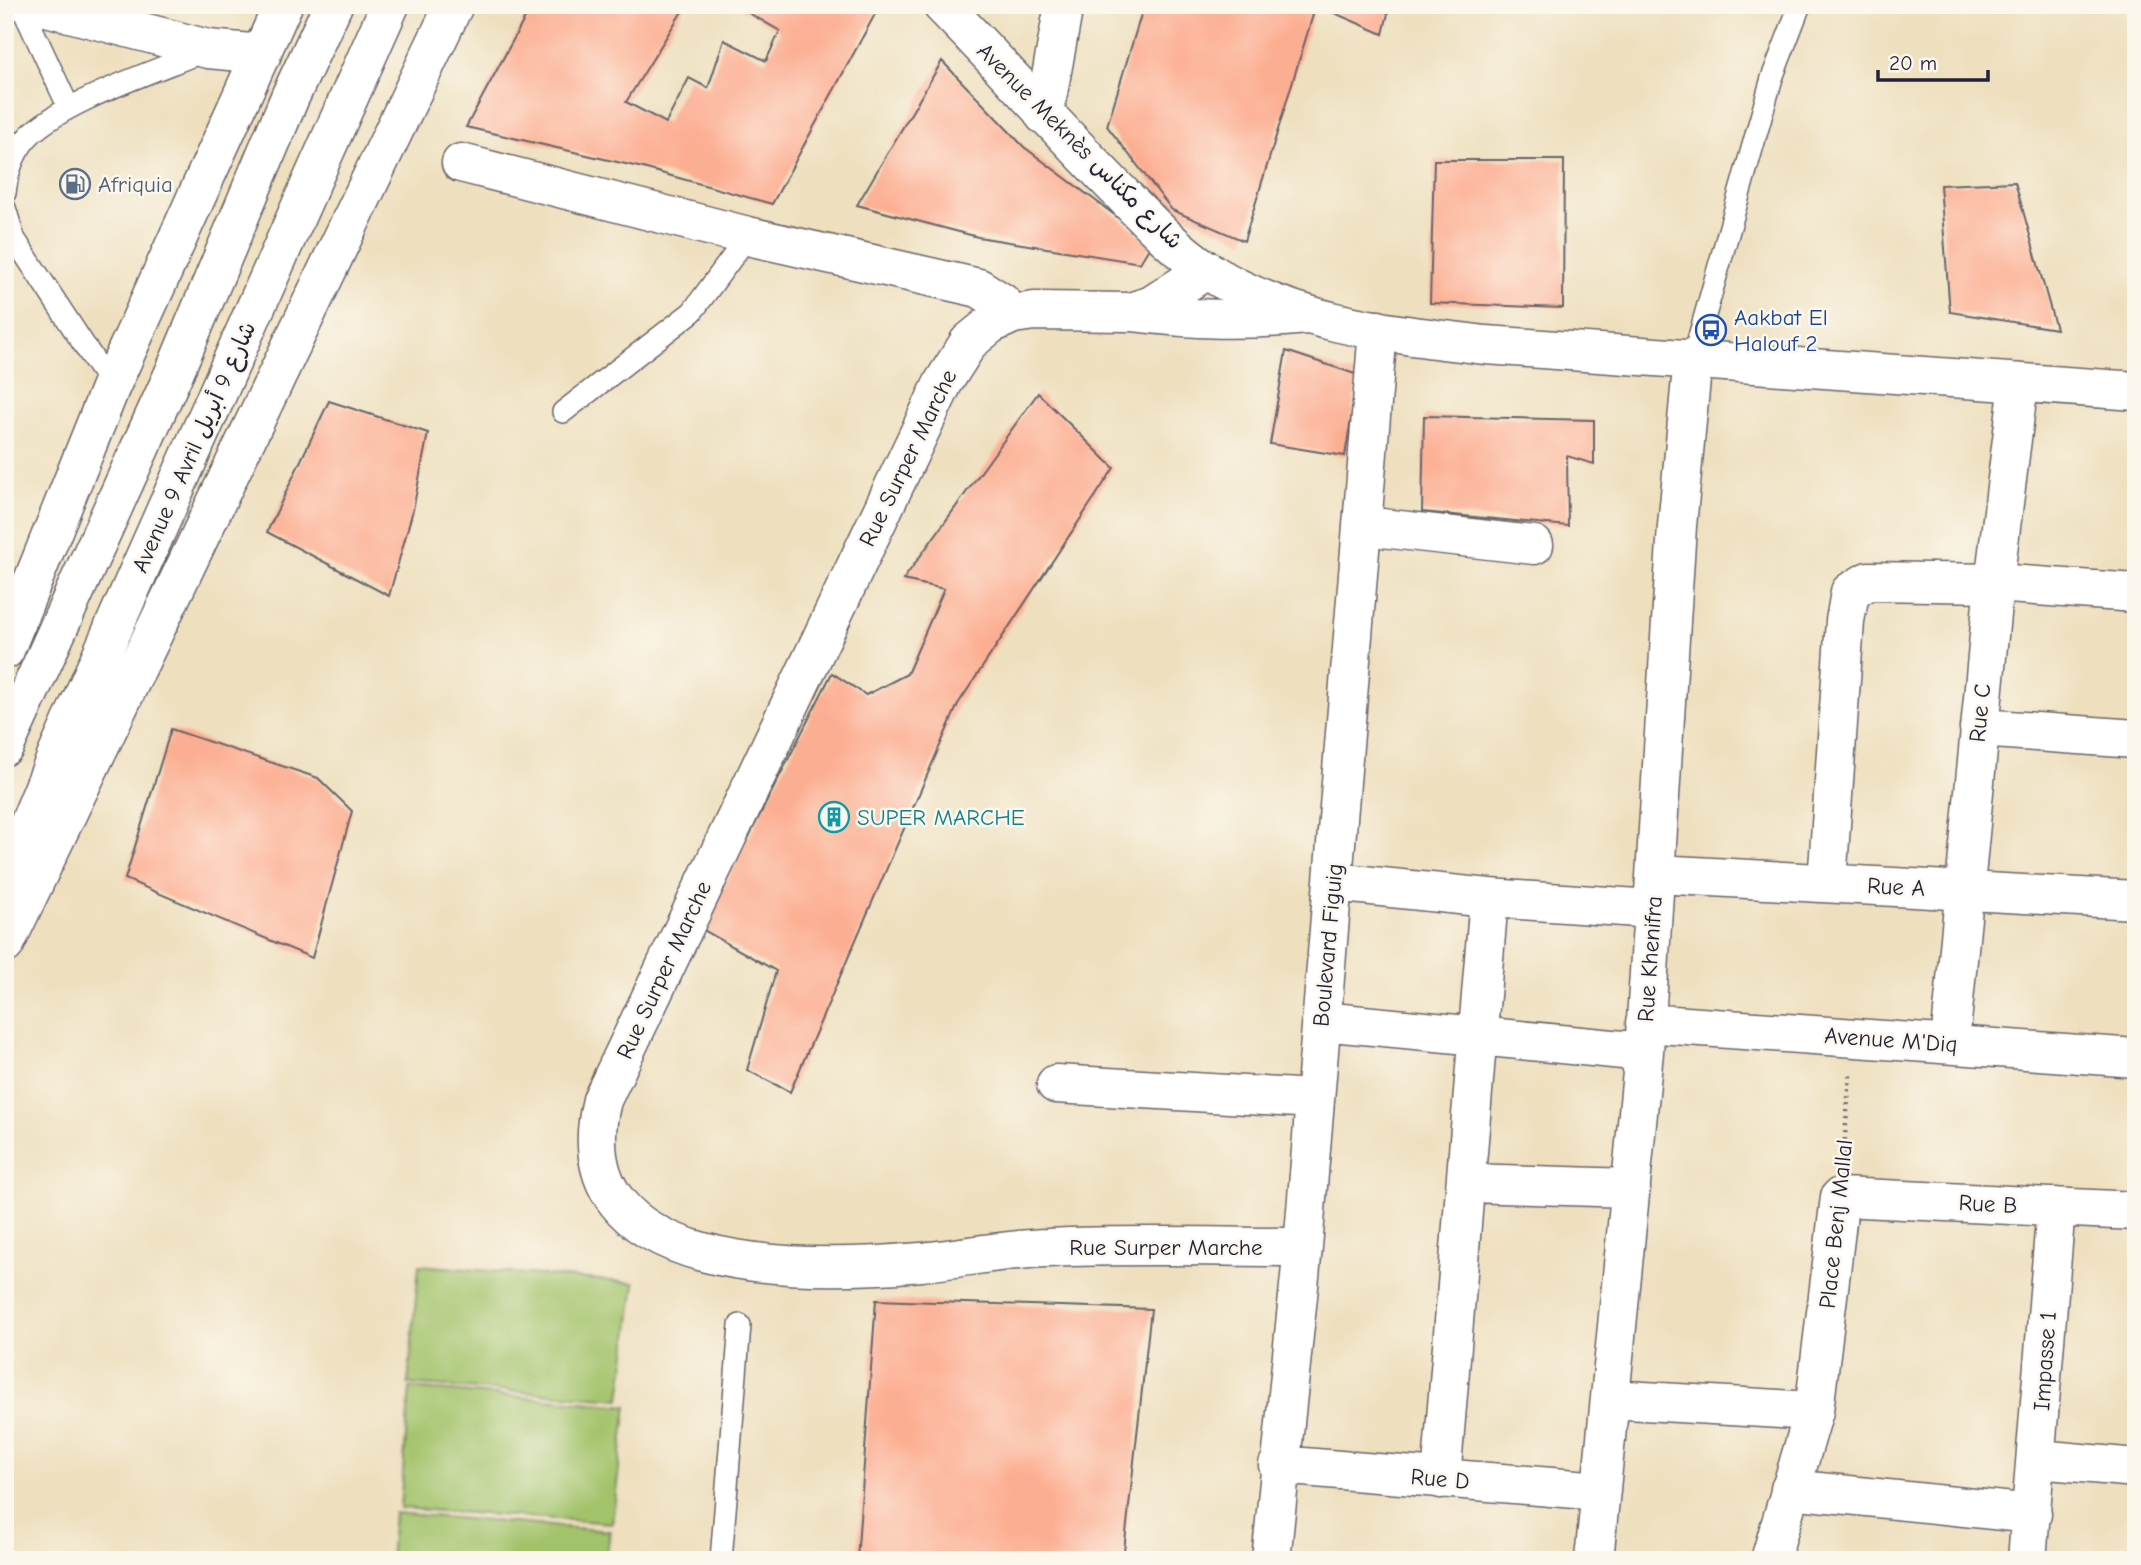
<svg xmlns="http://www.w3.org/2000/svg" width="2141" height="1565" viewBox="0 0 2141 1565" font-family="'Comic Neue','Playpen Sans Arabic',sans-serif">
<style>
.green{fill:#a3c36b;stroke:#627253;stroke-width:2}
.building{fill:#fcae92}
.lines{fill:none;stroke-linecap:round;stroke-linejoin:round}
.lane-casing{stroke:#696469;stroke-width:24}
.street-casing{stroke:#696469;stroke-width:41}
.secondary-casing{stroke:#696469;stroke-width:41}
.highway-casing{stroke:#696469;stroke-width:41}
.path{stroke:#696469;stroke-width:4.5;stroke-dasharray:2 5;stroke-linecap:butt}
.lane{stroke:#fff;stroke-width:21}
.street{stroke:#fff;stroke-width:38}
.secondary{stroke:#fff;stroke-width:38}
.highway{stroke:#fff;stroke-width:38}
.labels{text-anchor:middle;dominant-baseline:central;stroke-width:5;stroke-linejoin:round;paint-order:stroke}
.street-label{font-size:23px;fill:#22223b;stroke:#fbf7ec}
.service-label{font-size:23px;fill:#4e5e75;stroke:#fbf7ec;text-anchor:start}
.transit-label{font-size:23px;fill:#164399;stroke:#fbf7ec;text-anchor:start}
.culture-label{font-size:23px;fill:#0d838f;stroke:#fbf7ec;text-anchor:start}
</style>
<rect width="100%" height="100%" fill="#fbf7ec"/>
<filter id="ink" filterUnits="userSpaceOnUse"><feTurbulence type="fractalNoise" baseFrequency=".0143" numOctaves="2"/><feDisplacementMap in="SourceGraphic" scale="14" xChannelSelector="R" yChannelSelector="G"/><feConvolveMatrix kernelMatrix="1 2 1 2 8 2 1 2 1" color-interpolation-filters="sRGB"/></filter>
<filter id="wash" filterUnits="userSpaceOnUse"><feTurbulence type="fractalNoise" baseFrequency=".00686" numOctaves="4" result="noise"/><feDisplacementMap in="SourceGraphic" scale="28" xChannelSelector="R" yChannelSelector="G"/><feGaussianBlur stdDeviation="1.57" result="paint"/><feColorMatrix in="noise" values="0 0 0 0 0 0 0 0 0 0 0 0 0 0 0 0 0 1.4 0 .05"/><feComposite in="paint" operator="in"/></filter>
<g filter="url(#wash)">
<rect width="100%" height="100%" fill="#eedfbe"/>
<path class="green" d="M419 1265 635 1283 620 1399 408 1384Z
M410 1388 627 1406 612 1523 400 1508Z
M394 1513 610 1531 606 1560H390Z"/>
<g id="blocks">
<path class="building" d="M532 5H686L626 102 666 123 689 78 708 88 724 40 766 61 780 31 735 5H880L772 204 643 168 466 127Z
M1144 5H1390L1383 34 1316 5 1244 241 1172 210 1107 126Z
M942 61 1024 147 1152 243 1140 263 978 237 857 205Z
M1434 160H1564L1563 308 1430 303Z
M2015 182 2056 329 1950 312 1940 185Z
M1286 351 1358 375 1345 456 1270 444Z
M1038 393 1114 468 958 704 790 1092 747 1070 776 971 702 929 832 673 866 695 907 674 944 589 903 580Z
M329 401 428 433 413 510 389 596 267 532Z
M1424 416 1594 420V464L1567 456 1568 526 1422 512Z
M171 729 318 778 352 811 312 958 125 879Z
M876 1300 1151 1309 1123 1560H857Z"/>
</g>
</g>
<g filter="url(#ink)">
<use href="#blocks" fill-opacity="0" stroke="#696469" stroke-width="2"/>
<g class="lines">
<g class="lane-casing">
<path id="lane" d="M21 5 69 108
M5 193C7 174 14 152 27 138 60 102 159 70 206 50
M5 208 14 238 111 386
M1693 358 1772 78 1800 5
M563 412 692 312 748 236
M721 1560 740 1325"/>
</g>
<g class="street-casing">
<path id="street" d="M39 5 208 49 262 54
M1044 115 1064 5
M461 163 748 236 979 288 1001 302 1013 314
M1206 270 1152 305 1130 312 1034 311 1013 314 991 324 969 342 943 383 602 1100C558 1279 807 1272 921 1262 964 1258 1005 1249 1048 1248 1132 1244 1218 1247 1303 1247
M1132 312C1195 320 1243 321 1307 315
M1364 526 1534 545
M1979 728 2136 739
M1656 874 2136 900
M1333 882 1489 898 1441 1479
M1827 883 1845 621 1850 592 1868 581 1994 583 2136 593
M1489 898 1653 909
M1321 1021 1644 1052
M1645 1023 2136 1058
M1950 1043 1994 583 2019 383
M1056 1084 1315 1099
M1467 1183 1631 1188
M1610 1399 1814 1411
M2038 1459 2136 1468
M1278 1465 1601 1491
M1790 1489 2032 1514
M1271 1560 1303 1247 1378 330
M1594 1560 1644 1052 1677 526 1693 358
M1770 1560 1814 1411 1840 1197 2136 1211
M2027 1560 2056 1207"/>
</g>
<g class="secondary-casing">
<path id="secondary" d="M942 5C1001 65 1056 127 1115 187 1143 215 1172 247 1205 269 1287 323 1391 334 1486 345L2136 391"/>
</g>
<g class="highway-casing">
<path id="highway" d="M5 650 111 386 283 5
M5 746 174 373 290 97 333 5
M5 893 13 863 57 755 390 5
M5 944 454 5"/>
</g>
<path class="path" d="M1843 1161 1850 1075"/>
<use href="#lane" class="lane"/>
<use href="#street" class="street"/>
<use href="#secondary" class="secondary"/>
<use href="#highway" class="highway"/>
</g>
</g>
<defs>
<g id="fuel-ring" transform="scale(1.575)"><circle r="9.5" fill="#fbf7ec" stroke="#5c6f8a" stroke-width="1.5"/><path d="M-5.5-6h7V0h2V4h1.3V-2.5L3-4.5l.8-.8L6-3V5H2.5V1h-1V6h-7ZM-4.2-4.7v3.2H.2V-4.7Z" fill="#5c6f8a"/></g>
<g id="bus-ring" transform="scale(1.575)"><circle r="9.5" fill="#fbf7ec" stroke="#1a4fb4" stroke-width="1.5"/><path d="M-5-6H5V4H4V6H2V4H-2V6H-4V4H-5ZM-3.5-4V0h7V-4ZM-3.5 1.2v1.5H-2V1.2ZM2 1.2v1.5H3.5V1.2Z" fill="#1a4fb4"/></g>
<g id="building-ring" transform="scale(1.575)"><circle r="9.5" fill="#fbf7ec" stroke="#0f9aa8" stroke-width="1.5"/><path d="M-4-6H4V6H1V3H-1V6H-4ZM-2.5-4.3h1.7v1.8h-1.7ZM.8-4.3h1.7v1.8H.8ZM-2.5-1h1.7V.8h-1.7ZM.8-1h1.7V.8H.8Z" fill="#0f9aa8"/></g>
</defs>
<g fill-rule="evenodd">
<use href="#fuel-ring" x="75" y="184"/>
<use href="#bus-ring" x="1711" y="330"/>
<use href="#building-ring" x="834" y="817"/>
</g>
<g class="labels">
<g class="street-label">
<text transform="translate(1080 146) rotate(45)">Avenue Meknès شارع مكناس</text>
<text transform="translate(194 447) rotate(-66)">Avenue 9 Avril شارع 9 أبريل</text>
<text transform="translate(908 458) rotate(-64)">Rue Surper Marche</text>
<text transform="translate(1980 713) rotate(-84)">Rue C</text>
<text transform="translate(1896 887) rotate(3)">Rue A</text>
<text transform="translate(1328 945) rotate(-85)">Boulevard Figuig</text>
<text transform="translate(1650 959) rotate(-86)">Rue Khenifra</text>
<text transform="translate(664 970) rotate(-65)">Rue Surper Marche</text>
<text transform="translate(1891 1040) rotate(4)">Avenue M'Diq</text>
<text transform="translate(1988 1204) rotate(3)">Rue B</text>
<text transform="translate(1836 1224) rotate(-84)">Place Benj Mallal</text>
<text x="1166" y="1247">Rue Surper Marche</text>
<text transform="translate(2045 1361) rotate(-86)">Impasse 1</text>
<text transform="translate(1440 1479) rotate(5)">Rue D</text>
</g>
<g class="service-label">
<text x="98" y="184">Afriquia</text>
</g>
<g class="transit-label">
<text x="1734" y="317">Aakbat El<tspan x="1734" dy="26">Halouf 2</tspan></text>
</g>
<g class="culture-label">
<text x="857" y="817">SUPER MARCHE</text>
</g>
</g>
<rect width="2141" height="1565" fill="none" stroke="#fbf7ec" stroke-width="28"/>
<path d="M1878 70v10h110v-10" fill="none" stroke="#22223b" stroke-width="3.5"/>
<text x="1889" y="70" font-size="21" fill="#22223b" stroke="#fbf7ec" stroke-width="5" paint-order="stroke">20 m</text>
</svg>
